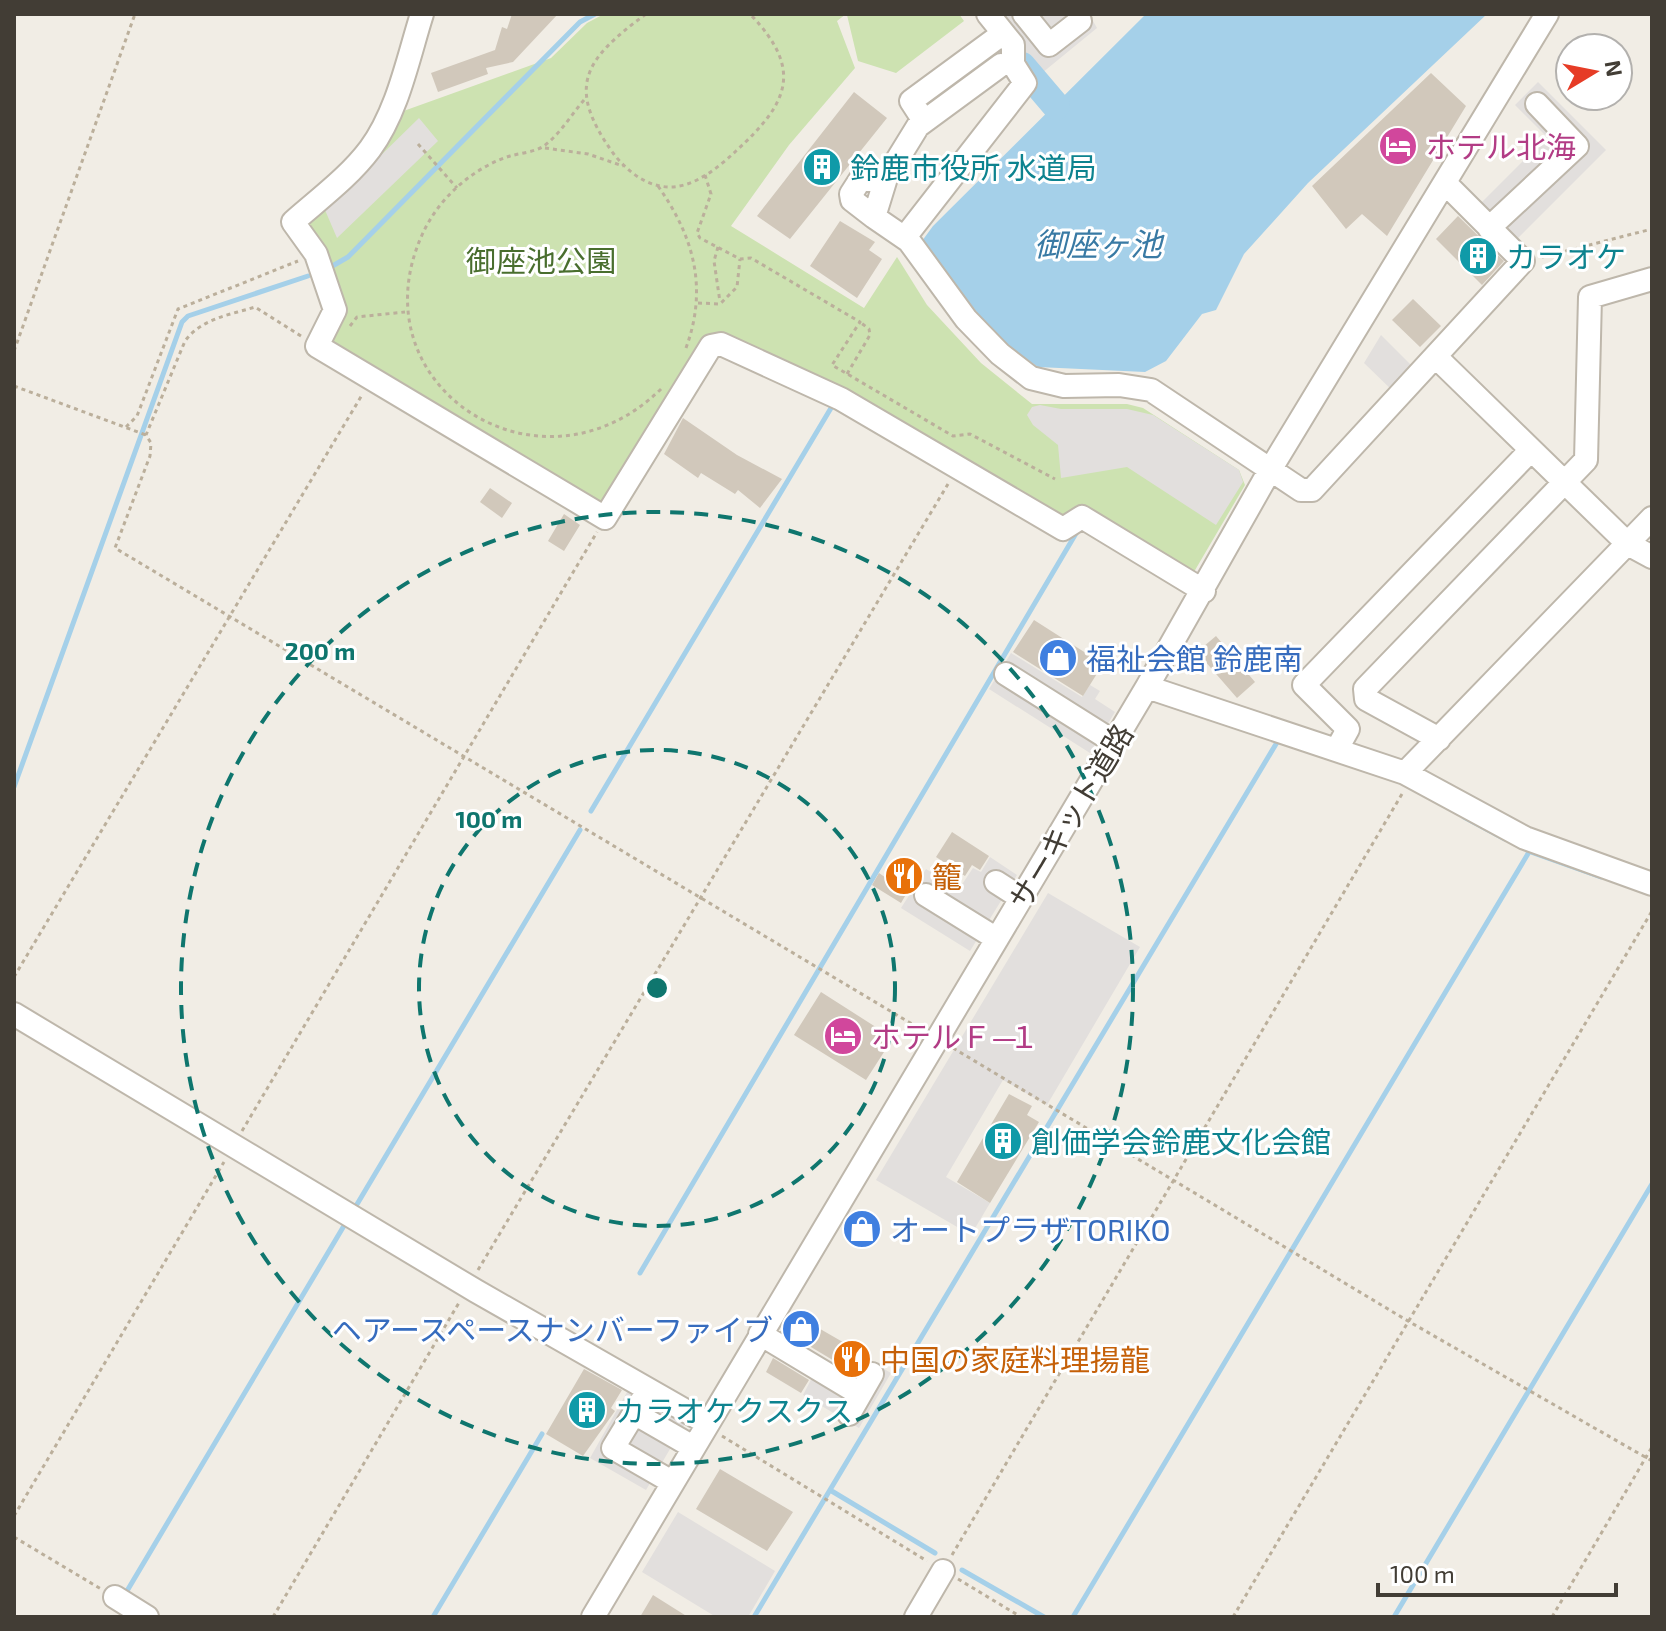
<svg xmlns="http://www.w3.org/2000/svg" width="1666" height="1631" viewBox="0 0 1666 1631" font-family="'Exo 2','Noto Sans JP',sans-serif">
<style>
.green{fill:#cde2b1}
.parking{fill:#e2dfdd}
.water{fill:#a5d0e9}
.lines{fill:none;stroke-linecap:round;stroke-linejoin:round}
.stream{stroke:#a5d0e9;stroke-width:5}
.river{stroke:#a5d0e9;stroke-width:28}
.building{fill:#d1c8bb}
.minor-casing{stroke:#beb7ab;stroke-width:26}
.path{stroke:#bbaf9b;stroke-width:3;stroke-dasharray:4 4;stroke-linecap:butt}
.minor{stroke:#fff;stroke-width:22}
.ring{fill:none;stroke:#0f766e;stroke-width:4;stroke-dasharray:14 10}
.labels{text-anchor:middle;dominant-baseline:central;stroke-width:6;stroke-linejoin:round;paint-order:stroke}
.hotel-label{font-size:30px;fill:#b23c85;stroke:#fff;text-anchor:start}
.culture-label{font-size:30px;fill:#0d838f;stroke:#fff;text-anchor:start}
.park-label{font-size:30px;fill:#496e2e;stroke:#fff}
.shop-label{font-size:30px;fill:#366cbe;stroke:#fff;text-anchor:start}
.street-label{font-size:30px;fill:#423d35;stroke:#fff}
.food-label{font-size:30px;fill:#c56008;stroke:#fff;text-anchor:start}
.water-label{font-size:32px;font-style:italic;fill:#397aa4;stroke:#fff}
.centre{fill:#0f766e;stroke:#fff;stroke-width:4}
.ring-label{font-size:24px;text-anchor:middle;font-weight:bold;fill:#0f766e;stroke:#fff;stroke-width:6;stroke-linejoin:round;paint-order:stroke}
</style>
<rect width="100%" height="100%" fill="#f1ede5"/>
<path class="green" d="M604 14H846L837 21 855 68 789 145 731 226 864 308 897 257 927 305 981 363 1032 404H1127L1143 408 1239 470 1245 485 1191 577 1066 519 723 337 609 506 597 508 326 347 341 318 305 226 398 113 551 58 587 23Z
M959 14 964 21 896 73 858 61 847 15Z"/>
<path class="parking" d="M995 14H1089L1097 28 1042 73Z
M1538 82 1606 150 1515 241 1479 205 1547 137 1515 105Z
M419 118 438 141 337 238 325 210Z
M1381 335 1417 371 1396 394 1364 363Z
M1040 405 1061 409H1127L1153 415 1239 470 1243 482 1216 525 1127 467 1061 478 1058 445 1033 425 1027 415 1032 407Z
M1011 653 1082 697 1090 685 1100 691 1095 699 1115 712 1090 753 989 689Z
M990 857 1017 875 970 951 901 908 926 869 959 889 973 868 981 872Z
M1048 893 1140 947 1047 1105 1003 1080 946 1177 990 1203 971 1235 876 1180Z
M870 1361 891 1373 859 1428 803 1395 814 1374 858 1380Z
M631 1385 687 1420 646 1490 590 1458Z
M678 1512 775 1571 748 1617H716L642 1572Z"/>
<path class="water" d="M1146 14H1487L1308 183 1244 254 1216 310 1202 314 1166 361 1145 372 1038 367 996 337 922 241 933 226Z"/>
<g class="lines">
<path class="stream" d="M329 268 348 257 580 22 595 14
M14 787 182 322 188 316 308 276
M591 811 834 403
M1464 817 1505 839
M1528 851 1601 877
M353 1211 580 830
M640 1273 1078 530
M830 1490 935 1553
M962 1570 1044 1617
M124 1596 348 1219
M433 1617 542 1434
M754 1617 1279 739
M1073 1617 1529 852
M1394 1617 1652 1184"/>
<path class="river" d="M1022 66 1056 106"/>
</g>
<path class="building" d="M512 14H558L513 62 486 68 488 74 438 92 431 73 495 50 502 27 507 29Z
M1431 73 1466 106 1387 236 1362 214 1346 229 1312 186Z
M854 92 887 118 790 239 757 216Z
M1458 216 1504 261 1482 285 1436 239Z
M840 221 875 242 869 250 882 259 857 298 810 266Z
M1413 299 1441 326 1420 347 1392 320Z
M683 418 737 455 782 479 760 508 738 490 735 494 701 473 698 478 664 454Z
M490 488 512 503 502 518 480 502Z
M564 514 580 525 564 551 548 541Z
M1034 620 1103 664 1083 696 1013 652Z
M1216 636 1255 682 1237 698 1197 652Z
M952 832 989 856 980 870 972 865 965 876 936 857Z
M904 856 922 867 901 903 872 885 879 873 889 880Z
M821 992 893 1038 866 1080 794 1035Z
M1009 1094 1032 1106 1027 1115 1039 1122 990 1203 957 1182Z
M861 1212 878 1223 864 1246 847 1236Z
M796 1315 867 1356 856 1374 786 1332Z
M773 1358 809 1380 801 1393 766 1372Z
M584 1369 622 1390 611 1408 615 1411 583 1456 546 1434Z
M720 1469 793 1512 767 1551 696 1509Z
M653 1595 688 1617H640Z"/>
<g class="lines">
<g class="minor-casing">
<path id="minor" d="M422 14C408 58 398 111 370 149 349 177 319 199 293 222L316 254 335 310 317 346 605 518 711 346 721 344 841 399 1063 529 1082 517 1204 591
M1024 14 1049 45 1080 21
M1001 65 918 126 886 178 874 217 909 241 966 319 1000 354 1031 378 1064 386 1119 385 1151 390 1301 490H1312L1523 261 1445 183
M924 121 911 101 994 40
M874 217 852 200 851 194 860 180 886 178
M1489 228 1577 146 1537 104
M905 237 1025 83 1013 64V45L988 14
M1436 357 1628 544 1652 557
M1006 674 1114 742
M1147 687 1405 773 1525 838 1652 884
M1439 739 1366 699 1365 689 1586 460 1590 297 1652 279
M1337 749 1348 729 1304 685 1531 450
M1405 773 1652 518
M996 882 1021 898
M926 895 997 939
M14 1014 476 1291 707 1423
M760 1334 860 1394
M644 1397 613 1448 672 1482
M634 1413 693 1447
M849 1414 872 1374
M115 1597 147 1617
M593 1617 1147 687 1270 470 1547 14
M916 1617 943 1571"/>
</g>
<path class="path" d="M646 14C585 59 565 86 613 153 626 170 645 186 668 187 693 188 718 168 736 151 787 104 805 71 750 14
M584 100C571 115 561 133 544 146 535 152 521 153 510 156 472 168 438 199 422 235 354 386 541 508 662 388
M418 144 457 188
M545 148 588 154 623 166
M705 175 711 194 697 233 700 238 740 259 751 258 860 322 832 365 953 436 970 434 1055 479
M658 186C694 237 708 288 686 348
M718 247 714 261 720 302
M1542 257 1652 229
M698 303 720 304 737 287 740 259
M350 326 357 317 405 312
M301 336 255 307C230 315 202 318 185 341L146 435 151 443 150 456 115 548 922 1030
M14 351 135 14
M847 374 870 335 869 329 860 322
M14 386 146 435
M126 427 137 416 178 309 298 261
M14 977 362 395
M953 1048 1408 1321 1652 1461
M242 1131 597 532
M478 1270 948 484
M722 1436 927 1561
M14 1516 224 1162
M14 1537 101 1589
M952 1555 1402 794
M958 1579 1021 1617
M273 1617 460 1301
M1233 1617 1652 911
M1552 1617 1652 1447"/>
<use href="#minor" class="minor"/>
</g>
<g class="ring">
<circle cx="657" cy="988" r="238"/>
<circle cx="657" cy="988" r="476"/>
</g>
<defs>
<g id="hotel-disc" transform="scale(2)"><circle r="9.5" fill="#d1479c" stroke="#fff"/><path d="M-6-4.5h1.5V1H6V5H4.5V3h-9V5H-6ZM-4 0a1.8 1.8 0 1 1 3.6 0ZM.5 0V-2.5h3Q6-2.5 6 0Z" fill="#fff"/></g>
<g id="building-disc" transform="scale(2)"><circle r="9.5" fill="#0f9aa8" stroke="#fff"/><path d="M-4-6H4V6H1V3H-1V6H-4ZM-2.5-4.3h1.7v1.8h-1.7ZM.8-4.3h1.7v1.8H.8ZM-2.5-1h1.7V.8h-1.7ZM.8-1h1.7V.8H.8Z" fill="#fff"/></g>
<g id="shop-disc" transform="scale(2)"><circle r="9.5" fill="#3f7fe0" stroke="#fff"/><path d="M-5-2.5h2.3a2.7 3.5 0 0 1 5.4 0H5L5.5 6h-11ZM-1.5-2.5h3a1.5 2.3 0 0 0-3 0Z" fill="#fff"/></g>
<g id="restaurant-disc" transform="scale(2)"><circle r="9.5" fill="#e8710a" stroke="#fff"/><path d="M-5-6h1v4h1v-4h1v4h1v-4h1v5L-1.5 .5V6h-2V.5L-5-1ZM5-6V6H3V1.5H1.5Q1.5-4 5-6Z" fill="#fff"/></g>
</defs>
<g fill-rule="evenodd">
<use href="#hotel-disc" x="1398" y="146"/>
<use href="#building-disc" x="822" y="167"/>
<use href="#building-disc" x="1478" y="256"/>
<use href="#shop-disc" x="1058" y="658"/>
<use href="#restaurant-disc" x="904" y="876"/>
<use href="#hotel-disc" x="843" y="1036"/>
<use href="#building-disc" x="1003" y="1141"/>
<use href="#shop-disc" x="862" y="1229"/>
<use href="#shop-disc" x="801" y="1329"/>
<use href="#restaurant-disc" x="852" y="1359"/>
<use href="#building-disc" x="587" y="1410"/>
</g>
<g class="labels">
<g class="hotel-label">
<text x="1426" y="146">ホテル北海</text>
<text x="871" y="1036">ホテルＦ―１</text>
</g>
<g class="culture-label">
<text x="850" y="167">鈴鹿市役所 水道局</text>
<text x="1506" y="256">カラオケ</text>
<text x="1031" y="1141">創価学会鈴鹿文化会館</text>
<text x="615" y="1410">カラオケクスクス</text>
</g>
<g class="park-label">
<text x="541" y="260">御座池公園</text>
</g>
<g class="shop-label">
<text x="1086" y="658">福祉会館 鈴鹿南</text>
<text x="890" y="1229">オートプラザTORIKO</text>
<text x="773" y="1329" text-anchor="end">ヘアースペースナンバーファイブ</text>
</g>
<g class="street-label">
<text transform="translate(1070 816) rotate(-59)">サーキット道路</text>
</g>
<g class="food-label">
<text x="932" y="876">籠</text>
<text x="880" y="1359">中国の家庭料理揚龍</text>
</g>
<g class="water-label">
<text x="1098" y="243">御座ヶ池</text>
</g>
</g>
<circle cx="657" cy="988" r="12" class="centre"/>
<g class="ring-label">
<text x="320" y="660">200 m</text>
<text x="489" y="828">100 m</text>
</g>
<rect width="1666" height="1631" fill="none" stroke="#423d35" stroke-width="32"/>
<g transform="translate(1594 72) rotate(80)"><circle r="38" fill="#ffffff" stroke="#b3b1ae" stroke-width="2"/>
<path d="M0-6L14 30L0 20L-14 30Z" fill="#e63c26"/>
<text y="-12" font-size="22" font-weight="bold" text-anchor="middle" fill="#423d35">N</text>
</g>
<path d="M1378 1583v12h238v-12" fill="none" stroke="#423d35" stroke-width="4"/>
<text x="1390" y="1583" font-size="24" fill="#423d35" stroke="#ffffff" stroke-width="6" paint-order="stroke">100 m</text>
</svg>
